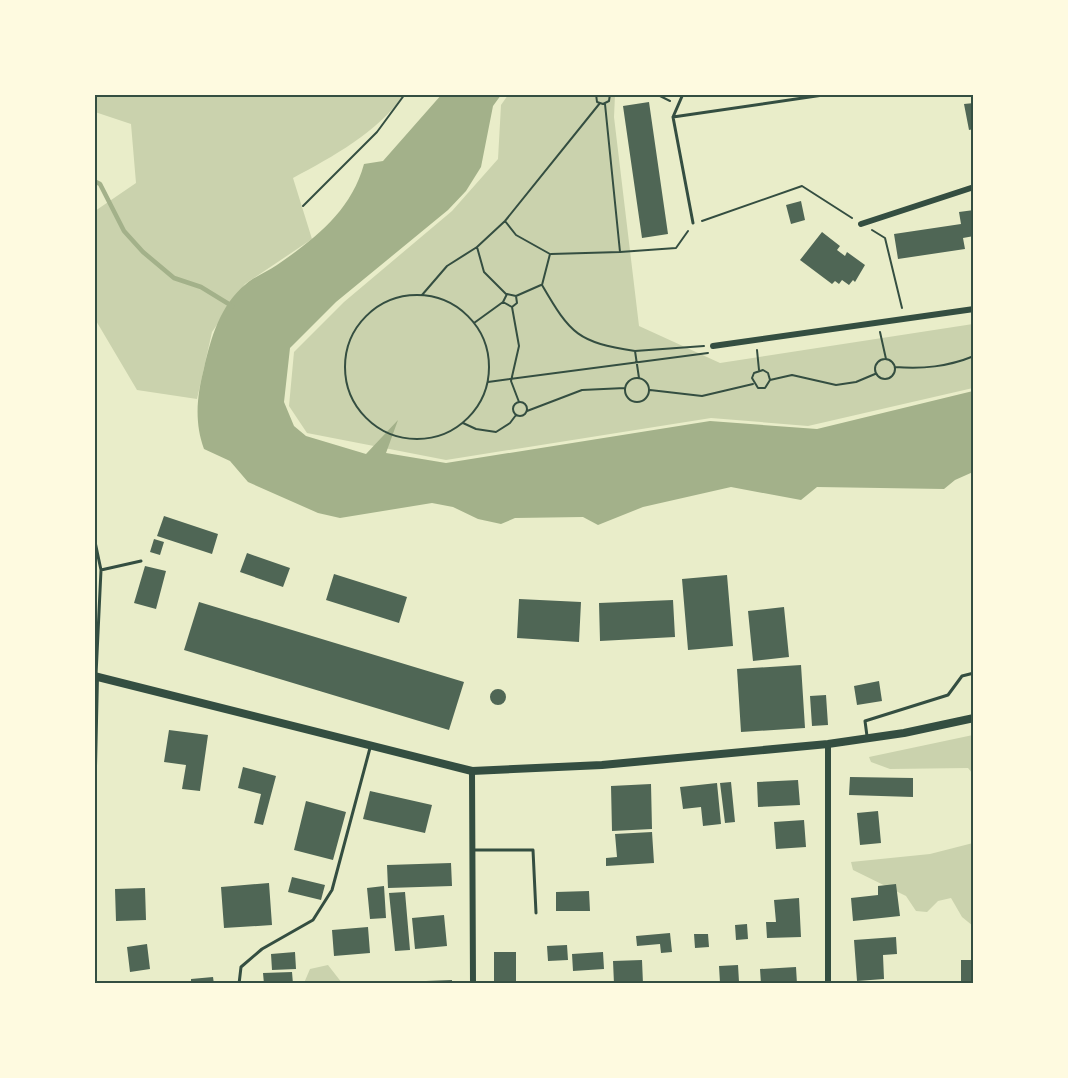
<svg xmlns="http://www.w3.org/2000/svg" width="1068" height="1078" viewBox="0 0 1068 1078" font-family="'Noto Serif',serif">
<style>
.green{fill:#cad2ad}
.water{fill:#a3b18a}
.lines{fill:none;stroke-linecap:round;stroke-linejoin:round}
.stream{stroke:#a3b18a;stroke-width:4.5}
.building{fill:#4f6655}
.path{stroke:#344e41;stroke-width:2}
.service{stroke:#344e41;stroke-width:3}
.minor{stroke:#344e41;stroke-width:6}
.secondary{stroke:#344e41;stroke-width:8}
.neatline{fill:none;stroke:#344e41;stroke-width:2}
</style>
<rect width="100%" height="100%" fill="#e9edc9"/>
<path class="green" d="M95 95H404C376 133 334 156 293 178L312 239 245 284 212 332 197 399 137 390 95 319V211L136 183 131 124 95 112Z
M508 95H615L614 117 639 326 720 363 973 324V388L808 426 711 418 446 460 307 433 289 406 294 352 344 302 452 211 498 159 501 105Z
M973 735V774L968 768 890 769 871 762 869 757Z
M973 843V926L962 917 951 898 938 901 927 912 916 911 906 896 853 870 851 862 930 854Z
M328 965 342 983H304L310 969Z"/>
<path class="water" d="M442 94 501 95 493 106 481 167 466 191 448 210 336 302 290 348 284 402 294 426 306 436 366 454 398 420 386 453 446 463 710 421 817 429 973 391V472L955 480 944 489 817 487 801 500 731 487 643 507 598 525 583 517 515 518 501 524 478 519 453 507 432 503 340 518 318 513 248 482 230 461 204 449C194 421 197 396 204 368 211 338 220 305 246 284 255 276 267 272 277 265 316 238 351 211 364 164L383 161Z"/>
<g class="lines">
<path class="stream" d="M94 181 100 184 124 231 143 252 174 278 201 287 232 306"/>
</g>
<path class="building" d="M649 102 668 234 642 238 623 106Z
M974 103V129L969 130 964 104Z
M801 201 805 220 791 224 786 205Z
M974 210V236L963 238 965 249 898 259 894 234 961 224 959 212Z
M822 232 840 246 837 250 845 256 847 252 865 265 855 282 853 280 849 285 842 280 839 284 835 281 832 284 800 260Z
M164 516 218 534 212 554 157 536Z
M154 539 164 542 160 555 150 552Z
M247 553 290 568 283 587 240 572Z
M145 566 166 571 156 609 134 603Z
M334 574 407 597 399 623 326 600Z
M727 575 733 646 688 650 682 579Z
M519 599 581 602 579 642 517 638Z
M673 600 675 637 600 641 599 603Z
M199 602 464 682 449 730 184 650Z
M784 607 789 657 753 661 748 611Z
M801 665 805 728 741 732 737 669Z
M879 681 882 701 857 705 854 686Z
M490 697a8 8 0 1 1 16 0a8 8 0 1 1-16 0Z
M826 695 828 725 812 726 810 696Z
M169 730 208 735 200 791 182 789 186 765 164 762Z
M243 767 276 776 263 825 254 823 261 794 238 788Z
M850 777 913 778V797L849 795Z
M798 780 800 805 758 807 757 782Z
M731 782 735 822 725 823 720 783Z
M717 783 721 824 703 826 701 807 683 809 680 787Z
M651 784 652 829 612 831 611 786Z
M370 791 432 805 425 833 363 819Z
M306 801 346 812 333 860 294 850Z
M878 811 881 843 860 845 857 813Z
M804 820 806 847 776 849 774 822Z
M652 832 654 863 606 866V858L617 857 615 834Z
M451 863 452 886 388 888 387 865Z
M292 877 325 885 321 900 288 892Z
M269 883 272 925 224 928 221 887Z
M896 884 900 916 853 921 851 898 878 895V886Z
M384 886 386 918 370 919 367 888Z
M145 888 146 920 116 921 115 889Z
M589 891 590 911H556V892Z
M405 892 410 950 395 951 389 893Z
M799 898 801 937 767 938 766 922H776L774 900Z
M444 915 447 946 415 949 412 918Z
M747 924 748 939 736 940 735 925Z
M368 927 370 953 334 956 332 930Z
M670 933 672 952 661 953 660 944 637 946 636 936Z
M694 934H708L709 947 695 948Z
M896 937 897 954 883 955 884 979 857 981 854 940Z
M147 944 150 969 130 972 127 947Z
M567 945 568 960 548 961 547 946Z
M295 952 296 969 272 970 271 954Z
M494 952H516V984H494Z
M603 952 604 969 573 971 572 954Z
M642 960 643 984H614L613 961Z
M961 960H974V982H961Z
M738 965 739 982 720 983 719 966Z
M796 967 797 984H761L760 969Z
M292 972 293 984H264L263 973Z
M213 977 214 984H191V979Z
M452 980V984H426V981Z"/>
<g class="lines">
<path class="path" d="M596 94 597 102 603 104 609 101 610 94
M656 94 670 101
M605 104 620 252 676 248 688 231
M303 206 377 132 405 94
M505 221 516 235 550 254 542 285C571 335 578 342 635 351L639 378
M702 221 802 186 852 218
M872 230 885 238 902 308
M477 247 484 272 506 294
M551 254 620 252
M422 295 447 266 477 247 505 221 600 103
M345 367a72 72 0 1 1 144 0a72 72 0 1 1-144 0Z
M516 296 517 303 512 307 503 302 507 294 516 296 541 285
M512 307 519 346 511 381 519 402
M474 323 503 302
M880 332 886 359
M757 350 759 370
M635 351 704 346
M875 369a10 10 0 1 1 20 0a10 10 0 1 1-20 0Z
M895 367C923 369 947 367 974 356
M625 390a12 12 0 1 1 24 0a12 12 0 1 1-24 0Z
M770 380 768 373 763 370 754 373 752 378 758 388H765L770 380 792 375 836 385 856 382 875 374
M488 382 708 353
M650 390 702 396 753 384
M513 409a7 7 0 1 1 14 0a7 7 0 1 1-14 0Z
M527 411 582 390 625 388
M463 423 476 429 496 432 510 423 516 415"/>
<path class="service" d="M683 94 673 117 693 223
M673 117 830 94
M94 537 101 570
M96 675 101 570 141 561
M867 736 865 721 948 695 962 676 974 673
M474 850H533L536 913
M239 984 241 967 262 949 313 920 332 890 370 748"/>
<path class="minor" d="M861 224 974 187
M713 346 974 309
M94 766 96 676
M472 771 473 984
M828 984V744"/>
<path class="secondary" d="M94 676 472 771 602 765 828 744 904 733 974 718"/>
</g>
<rect width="1068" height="1078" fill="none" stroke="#fefae0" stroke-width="192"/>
<rect x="96" y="96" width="876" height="886" class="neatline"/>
</svg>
